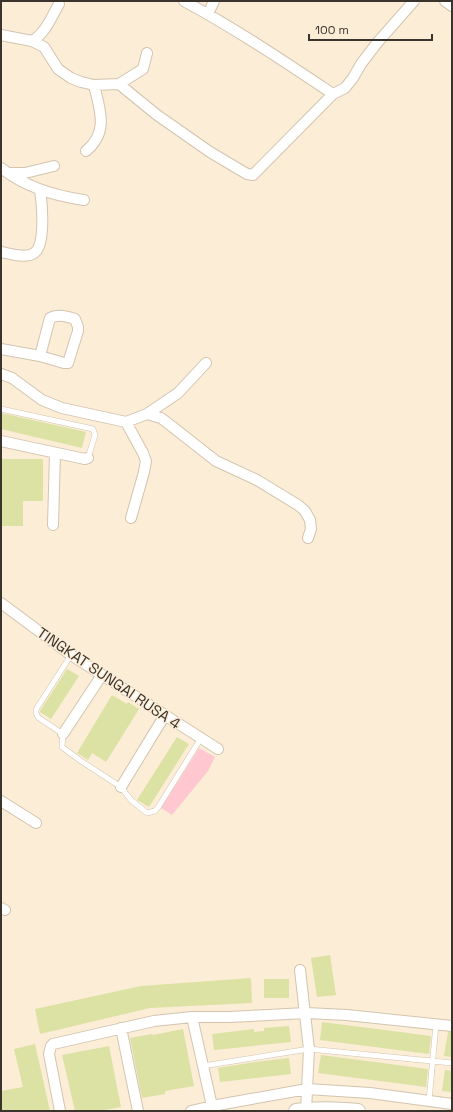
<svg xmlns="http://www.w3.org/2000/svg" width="453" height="1112" viewBox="0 0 453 1112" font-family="'Space Grotesk',sans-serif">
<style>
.green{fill:#ffc8d0}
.building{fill:#dce1a4}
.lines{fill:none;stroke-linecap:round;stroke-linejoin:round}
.lane-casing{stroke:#d3c4af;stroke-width:6}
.street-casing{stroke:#d3c4af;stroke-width:12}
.secondary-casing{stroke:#d3c4af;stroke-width:16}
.lane{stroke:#fff;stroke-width:5}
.street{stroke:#fff;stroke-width:10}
.secondary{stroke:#fff;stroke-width:14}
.labels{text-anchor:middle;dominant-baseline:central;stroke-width:3;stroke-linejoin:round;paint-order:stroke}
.street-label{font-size:15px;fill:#3a342c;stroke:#fcedd7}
</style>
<rect width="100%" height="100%" fill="#fcedd7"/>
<path class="green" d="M199 748 215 757 208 771 172 815 161 808Z"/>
<path class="building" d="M1 413 86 432 82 448 1 429Z
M1 459H43V501H23V526H1Z
M67 669 79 676 51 719 40 712V711Z
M112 695 127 704 128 702 139 709 106 762 92 753 88 760 77 753Z
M177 737 189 744 149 807 137 800Z
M330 955 336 995 317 997 311 958Z
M251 978 252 1003 150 1008 40 1034 35 1009 141 986Z
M264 979H289V998H264Z
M322 1022 431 1036 429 1054 320 1040Z
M289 1026 291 1042 214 1050 212 1034 254 1029V1032L264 1031V1028Z
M183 1029 194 1086 165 1091V1094L142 1098 130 1038 152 1034 153 1035Z
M448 1032H452V1057L444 1056Z
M35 1044 50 1111H1V1091L23 1087 14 1049Z
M109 1046 121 1107 99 1111H75L62 1055Z
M321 1055 428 1069 426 1087 318 1073Z
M289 1058 291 1074 220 1082 218 1068 255 1062Z
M445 1070 452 1071V1092L442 1091Z"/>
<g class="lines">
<g class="lane-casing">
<path id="lane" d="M1 409 93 429 95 435 88 458
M71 655 37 708C35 712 36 714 39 718L63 734 62 747 81 761 121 787 131 800 147 813 155 811 159 806 201 738
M203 1066 309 1049 452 1063
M429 1101 436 1024"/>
</g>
<g class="street-casing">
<path id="street" d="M184 1C236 29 285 62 333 94
M445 1 452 6
M208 14 214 1
M1 35 32 41 44 47 58 69 71 78 81 82 94 85 119 84 157 115 210 152 247 174 253 175 333 94 345 88 353 78 361 64 377 43 414 1
M32 41C45 34 52 16 59 4
M119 84 143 69 147 53
M86 151C109 132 100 110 94 85
M1 168C25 187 55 196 84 200
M9 173H25L54 166
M1 252C11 254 26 259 34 253 46 246 42 202 40 190
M1 349 40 356 64 363H68L78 331V327L75 319C67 316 57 314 50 318L40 356
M1 374 12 378 42 400 62 408 126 422 147 414 161 418 174 428 216 461 257 480 298 505 305 511 310 520 311 529 308 538
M147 414 178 393 206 363
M126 422 143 453 146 461 144 472 131 518
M1 441 80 458 85 459 88 458
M53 525 55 453
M1 603 71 655 218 749
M63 734 102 675
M121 787 165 715
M1 801 36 823
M1 908 5 910
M300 970 309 1049 306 1111
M192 1017 212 1106
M121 1028 138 1111
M60 1111 49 1054 51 1046 53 1044 154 1021 192 1017H230L306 1013 347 1015 452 1026
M191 1111 212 1106 307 1089 370 1093 452 1104"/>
</g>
<g class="secondary-casing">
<path id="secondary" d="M296 1111C316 1108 338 1109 358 1111"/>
</g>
<use href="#lane" class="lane"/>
<use href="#street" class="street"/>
<use href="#secondary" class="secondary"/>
</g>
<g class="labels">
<g class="street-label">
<text transform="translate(109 678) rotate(34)">TINGKAT SUNGAI RUSA 4</text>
</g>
</g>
<rect width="453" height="1112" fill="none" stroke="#3a342c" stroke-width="4"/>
<path d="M309 34v6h123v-6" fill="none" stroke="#3a342c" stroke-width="2"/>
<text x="315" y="34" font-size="12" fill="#3a342c" stroke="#fcedd7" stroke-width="3" paint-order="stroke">100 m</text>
</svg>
